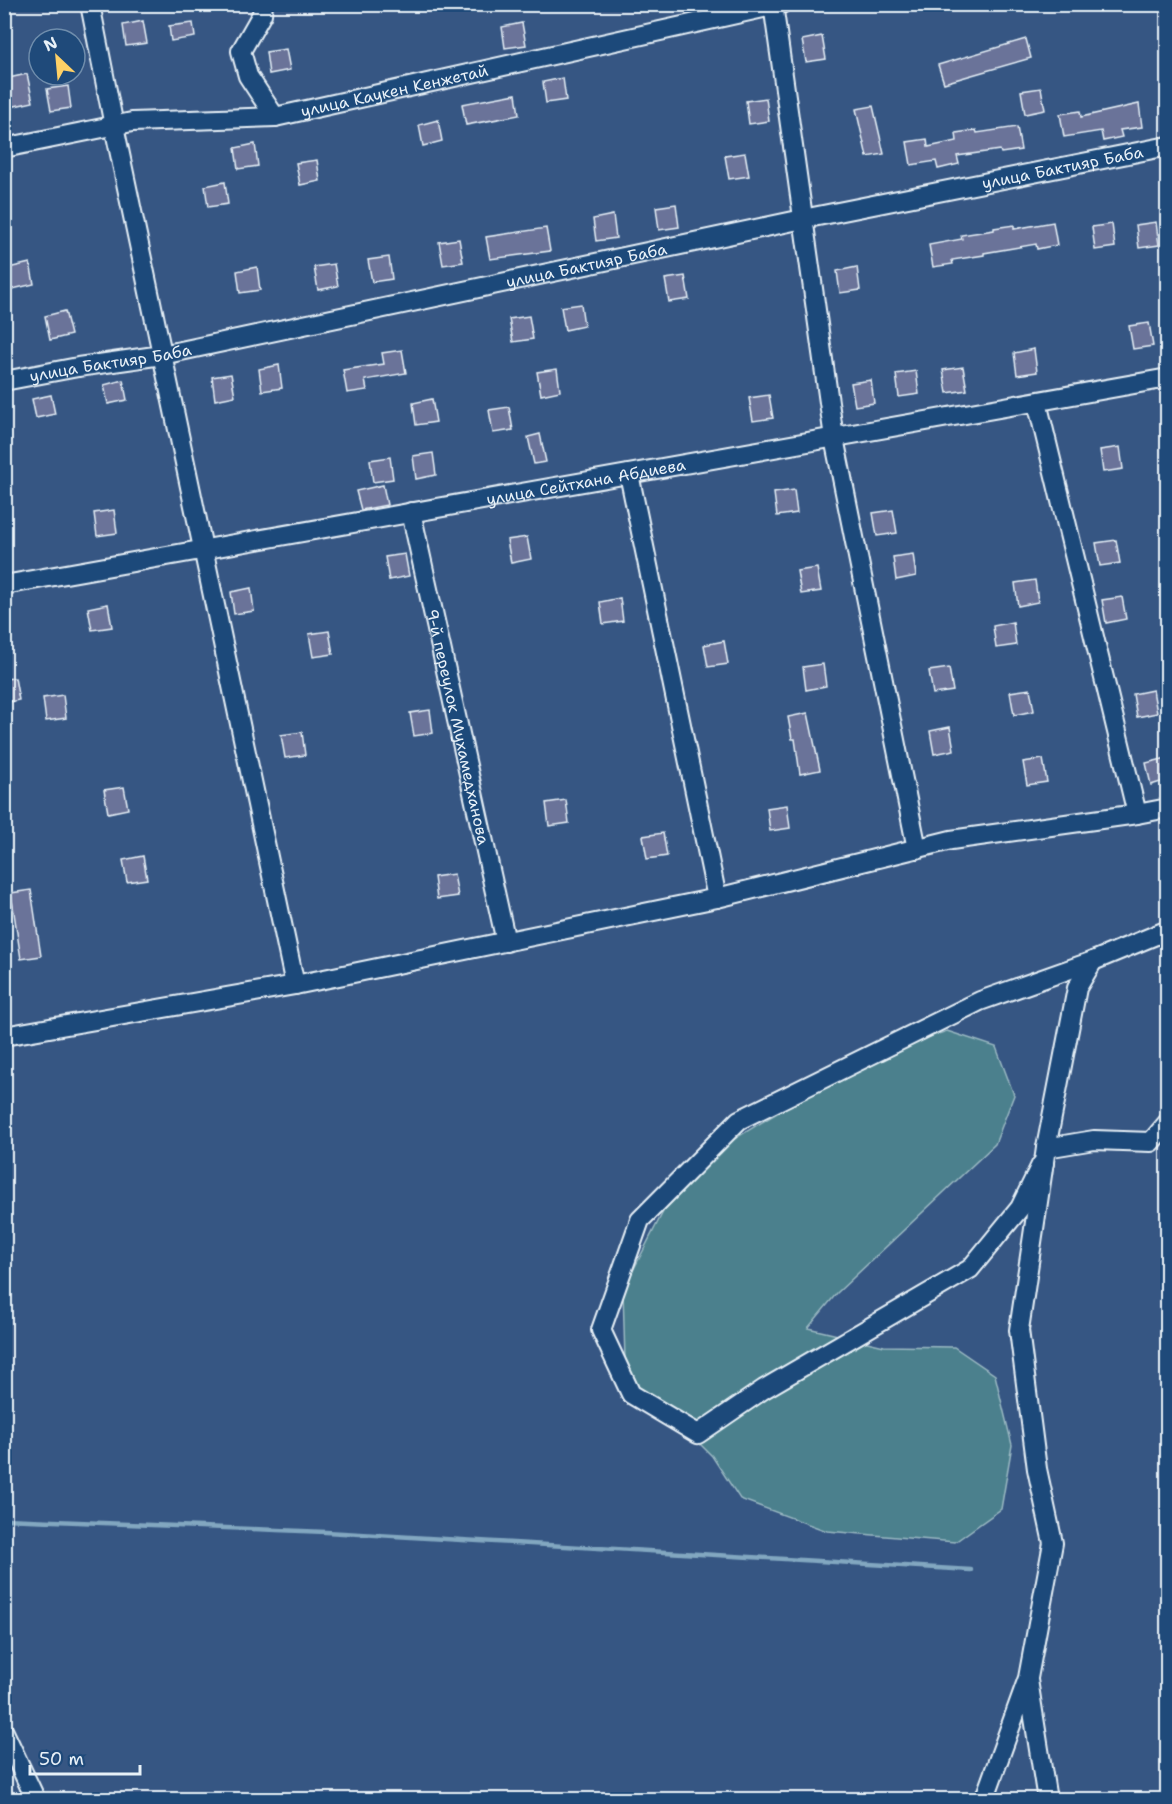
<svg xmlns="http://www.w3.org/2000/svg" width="1172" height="1804" viewBox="0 0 1172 1804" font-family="'Shantell Sans',sans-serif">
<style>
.green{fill:#4b808d;stroke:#9ab8c2;stroke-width:1.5}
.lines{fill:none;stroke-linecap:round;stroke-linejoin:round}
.stream{stroke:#82a7c0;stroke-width:4.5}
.building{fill:#6b7399;stroke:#e8f1f8;stroke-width:1.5}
.minor-casing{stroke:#e8f1f8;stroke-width:22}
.minor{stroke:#1f4a7a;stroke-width:18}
.labels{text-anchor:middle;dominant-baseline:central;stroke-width:4.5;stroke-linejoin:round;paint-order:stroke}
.street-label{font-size:16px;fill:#e8f1f8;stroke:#1f4a7a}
</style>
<rect width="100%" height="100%" fill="#365683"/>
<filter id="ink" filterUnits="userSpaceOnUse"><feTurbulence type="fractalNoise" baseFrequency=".0167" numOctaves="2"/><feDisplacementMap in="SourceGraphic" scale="12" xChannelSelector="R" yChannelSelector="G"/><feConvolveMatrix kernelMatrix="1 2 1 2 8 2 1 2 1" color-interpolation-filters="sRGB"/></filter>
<g filter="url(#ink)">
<path class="green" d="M947 1031 996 1047 1014 1095 995 1144 837 1293 808 1328 884 1346 954 1347 995 1375 1012 1445 1001 1509 955 1542 827 1531 740 1499 712 1456 696 1440 626 1395 623 1290 685 1169 782 1110 846 1065Z"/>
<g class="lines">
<path class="stream" d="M4 1519 326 1532 971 1570"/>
</g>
<path class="building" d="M143 21 147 43 126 46 123 25Z
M193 23 195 37 171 41 169 26Z
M522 23 526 45 505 48 502 27Z
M822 36 826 59 806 62 802 40Z
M1026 39 1031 58 944 83 938 65Z
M286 49 290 70 269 74 266 52Z
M27 74 33 102 10 107 4 79Z
M563 78 566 100 546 103 543 82Z
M68 86 71 108 51 111 47 89Z
M1041 88 1045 110 1025 114 1021 91Z
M516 94 519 115 466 125 462 104Z
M766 98 769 121 749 124 746 101Z
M1139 104 1142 127 1120 130 1122 137 1103 141 1101 131 1064 137 1060 114 1080 111 1081 117Z
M873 106 884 154 867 157 856 109Z
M438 120 442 141 423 146 419 125Z
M1017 127 1021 150 1001 153 1000 150 957 156 959 164 938 169 936 161 911 165 907 142 927 139 928 147 957 141 956 133 976 130 977 133Z
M255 144 258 166 238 169 235 148Z
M745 153 749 176 729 179 725 156Z
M317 160 320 181 300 185 296 163Z
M225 182 228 204 208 207 205 186Z
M676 204 679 227 659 230 656 207Z
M613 215 616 238 596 241 593 219Z
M1053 222 1057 245 1037 249 1036 244 984 253V255L952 260 953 264 933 267 929 245 962 239 961 235 994 230V228L1014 225V229Z
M1156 222 1159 245 1139 248 1136 225Z
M1112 224 1115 247 1095 250 1092 227Z
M546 228 550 251 490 259 486 237Z
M459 239 463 262 443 265 439 242Z
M389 257 392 279 372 282 368 260Z
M30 263 34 284 4 291V269Z
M334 264 338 286 318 290 314 267Z
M257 267 260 290 240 293 237 271Z
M857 267 860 290 840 293 837 271Z
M685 276 689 299 669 302 665 279Z
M581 304 584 326 565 330 561 307Z
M65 311 71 335 50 340 45 316Z
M529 316 533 339 513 342 509 319Z
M1149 323 1153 346 1133 349 1129 326Z
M1034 349 1037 372 1017 375 1014 353Z
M402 350 406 373 365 380 367 390 347 393 343 370 384 364 382 353Z
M279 365 282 388 262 391 259 369Z
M963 367 967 390 947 393 943 370Z
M557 369 560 391 541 395 537 372Z
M916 371 919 394 899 397 896 374Z
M231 374 235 396 215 400 212 377Z
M123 380 127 400 108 404 104 385Z
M871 380 874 403 855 406 851 383Z
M51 395 55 414 36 418 32 399Z
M769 395 773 418 753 421 749 398Z
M432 399 436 422 416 425 413 403Z
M509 407 513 430 493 433 489 410Z
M540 434 546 462 534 464 528 437Z
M1120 447 1123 469 1103 472 1100 450Z
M433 453 436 475 416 479 413 456Z
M390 457 393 479 373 482 370 460Z
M383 485 387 505 361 510 356 491Z
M794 490 797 513 777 516 774 493Z
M114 510 117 533 97 536 94 513Z
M893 510 897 533 877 536 873 513Z
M527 537 531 559 511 563 507 540Z
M1116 540 1120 563 1100 566 1096 543Z
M405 554 409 576 389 580 385 557Z
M913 554 916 576 896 580 893 557Z
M817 568 821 591 801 594 797 571Z
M1035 580 1038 602 1018 606 1015 583Z
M251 588 254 611 234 614 231 592Z
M1122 597 1126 619 1106 623 1102 600Z
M620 598 623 621 603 624 600 602Z
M108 604 112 627 92 630 88 608Z
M1013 622 1016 645 996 648 993 626Z
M329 631 333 654 313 657 309 634Z
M724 641 728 664 708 667 704 645Z
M823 664 826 686 806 690 803 667Z
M949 668 953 691 933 694 929 671Z
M15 678 19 700 4 703V679Z
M1030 689 1034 711 1014 715 1010 692Z
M1153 690 1157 713 1137 717 1133 694Z
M63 695 66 718 46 721 43 698Z
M430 710 433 733 414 736 410 713Z
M808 713 820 770 800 774 795 739H792L788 717Z
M950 727 954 750 934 754 930 731Z
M302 732 305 755 285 758 281 735Z
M1167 758V780L1151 785 1146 763Z
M1043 759 1047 782 1027 785 1023 762Z
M124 787 128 809 108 813 104 790Z
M566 800 569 823 549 826 546 803Z
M787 805 790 828 770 831 767 808Z
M663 833 667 856 647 859 643 836Z
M143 856 147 879 127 882 123 860Z
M454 874 458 896 437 899 434 877Z
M31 890 41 956 21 959 11 893Z"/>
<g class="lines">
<g class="minor-casing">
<g id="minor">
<path d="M90 4 114 126 295 985"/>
<path d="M263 4 262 14 241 51 248 76 275 117"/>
<path d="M773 4 834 438 917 849"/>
<path id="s1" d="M4 148 132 122 275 117 781 4"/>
<path id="s2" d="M4 381 78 367 162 355 803 219 1168 146"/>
<path d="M1037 402 1137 814"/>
<path d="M629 474 717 898"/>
<path id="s3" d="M411 512 506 942"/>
<path id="s4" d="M4 585 1168 378"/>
<path d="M4 1036 295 985 717 898 951 840 1137 814 1168 808"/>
<path d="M1046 1148 1094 1140 1151 1142 1168 1122"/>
<path d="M1044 1163 1041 1165 1020 1208 970 1269 764 1389 698 1434 631 1394 601 1330 640 1220 739 1120 980 1001 1093 961 1168 930"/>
<path d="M1028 1680 1047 1800"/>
<path d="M4 1732 36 1800"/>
<path d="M984 1800 1028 1678 1053 1543 1037 1469 1019 1330 1046 1148 1077 988 1093 961"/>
</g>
</g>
<use href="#minor" class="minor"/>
</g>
</g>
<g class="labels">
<g class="street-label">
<text stroke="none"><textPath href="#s1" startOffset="396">улица Каукен Кенжетай</textPath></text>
<text stroke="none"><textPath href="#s2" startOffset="1080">улица Бактияр Баба</textPath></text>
<text stroke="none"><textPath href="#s2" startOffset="594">улица Бактияр Баба</textPath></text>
<text stroke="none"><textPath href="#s2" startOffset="108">улица Бактияр Баба</textPath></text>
<text stroke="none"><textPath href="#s4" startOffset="591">улица Сейтхана Абдиева</textPath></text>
<text stroke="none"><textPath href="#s3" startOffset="220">9-й переулок Мухамедханова</textPath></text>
</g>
</g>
<rect width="1172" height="1804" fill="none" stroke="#1f4a7a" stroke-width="24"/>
<rect x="12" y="12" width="1148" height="1780" fill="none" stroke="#e8f1f8" stroke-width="2" filter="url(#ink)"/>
<g transform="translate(57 57) rotate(334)"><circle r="28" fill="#1f4a7a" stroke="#6f8dac" stroke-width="1.5"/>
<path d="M0-4.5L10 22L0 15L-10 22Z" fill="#ffd166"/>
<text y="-9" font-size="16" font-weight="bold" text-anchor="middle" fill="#e8f1f8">N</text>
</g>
<path d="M30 1765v9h110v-9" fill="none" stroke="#e8f1f8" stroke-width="3"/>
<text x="39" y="1765" font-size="18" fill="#e8f1f8" stroke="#1f4a7a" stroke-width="4.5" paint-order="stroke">50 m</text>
</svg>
